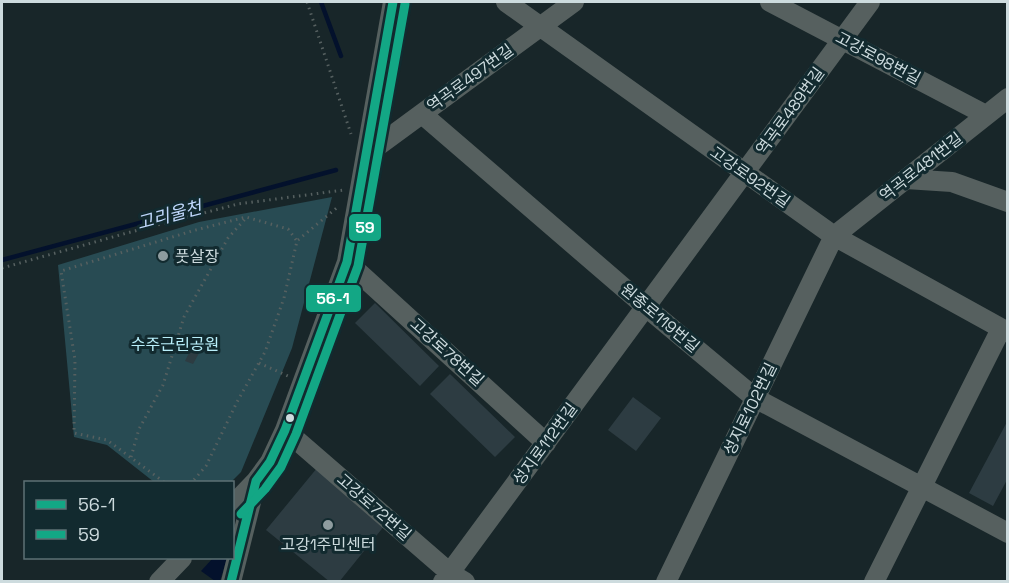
<svg xmlns="http://www.w3.org/2000/svg" width="1009" height="583" viewBox="0 0 1009 583" font-family="'Space Grotesk','Noto Sans KR',sans-serif">
<style>
.green{fill:#284b53}
.water{fill:#03112c}
.lines{fill:none;stroke-linecap:round;stroke-linejoin:round}
.stream{stroke:#03112c;stroke-width:4.5}
.building{fill:#2d3c42}
.path{stroke:#566060;stroke-width:3;stroke-dasharray:1.5 4.5;stroke-linecap:butt}
.minor{stroke:#56605f;stroke-width:20}
.bus-1-casing{stroke:#122a2f;stroke-width:14}
.bus-2-casing{stroke:#122a2f;stroke-width:14}
.bus-1{stroke:#13a785;stroke-width:9}
.bus-2{stroke:#13a785;stroke-width:9}
.poi-dot{fill:#8e9c9f;stroke:#122a2f;stroke-width:2}
.bus-dot{fill:#cddbde;stroke:#122a2f;stroke-width:2}
.labels{text-anchor:middle;dominant-baseline:central;stroke-width:6;stroke-linejoin:round;paint-order:stroke}
.street-label{font-size:16px;fill:#cddbde;stroke:#122a2f}
.poi-label{font-size:16px;fill:#cddbde;stroke:#122a2f;text-anchor:start}
.park-label{font-size:16px;fill:#b9effa;stroke:#122a2f}
.water-label{font-size:18px;font-style:italic;fill:#bfd7fb;stroke:#122a2f}
.line-badge{stroke:#122a2f;stroke-width:2}
.badge-label{font-size:16px;text-anchor:middle;font-weight:bold;fill:#fff}
</style>
<rect width="100%" height="100%" fill="#182629"/>
<path class="green" d="M332 197 292 348 241 472 231 482H154L107 445 74 437 58 265 199 222Z"/>
<path class="water" d="M213 558H227L220 581H215L201 571Z"/>
<g class="lines">
<path class="stream" d="M321 2 341 56
M2 260 336 170"/>
</g>
<path class="building" d="M375 303 439 366 420 386 355 323Z
M198 335 207 339 193 364 185 361Z
M450 374 515 437 495 457 430 394Z
M633 397 661 418 636 451 608 430Z
M1008 420V478L993 506 969 493Z
M322 462 389 520 339 582H330L266 530Z"/>
<g class="lines">
<path class="path" d="M307 2 351 134
M298 240 339 206
M2 268 127 233 238 204 344 190
M259 363 288 376
M131 457 139 429 163 385 184 317 228 238 246 218
M164 482 107 440 74 433 75 360 61 271 192 231 246 217 288 229 297 241 284 298 265 352 237 402 206 466 192 482"/>
<path class="minor" d="M506 2 834 236 1008 332
M770 2 986 115
M422 114 646 307 755 398 1008 533
M367 154 574 2
M906 179 952 182 1008 202
M347 262 546 443
M285 430 450 573 465 582
M232 506 256 481 270 462 285 430 347 262 393 2
M159 582 182 558
M231 582 256 482
M443 582 870 2
M666 582 834 236 1008 98
M874 582 1001 329"/>
<g class="bus-1-casing">
<path id="bus-1" d="M231 582 256 481 270 462 285 430 347 262 393 2"/>
</g>
<g class="bus-2-casing">
<path id="bus-2" d="M241 514 265 489 281 467 296 434 358 266 405 4"/>
</g>
<use href="#bus-1" class="bus-1"/>
<use href="#bus-2" class="bus-2"/>
</g>
<g class="poi-dot">
<circle cx="163" cy="256" r="6"/>
<circle cx="328" cy="525" r="6"/>
</g>
<circle class="bus-dot" cx="290" cy="418" r="5"/>
<g class="labels">
<g class="street-label">
<text transform="translate(878 58) rotate(28)">고강로98번길</text>
<text transform="translate(470 78) rotate(-36)">역곡로497번길</text>
<text transform="translate(790 111) rotate(-54)">역곡로489번길</text>
<text transform="translate(921 167) rotate(-38)">역곡로481번길</text>
<text transform="translate(750 177) rotate(35)">고강로92번길</text>
<text transform="translate(660 318) rotate(40)">원종로119번길</text>
<text transform="translate(447 352) rotate(42)">고강로78번길</text>
<text transform="translate(750 409) rotate(-64)">성지로102번길</text>
<text transform="translate(545 444) rotate(-54)">성지로112번길</text>
<text transform="translate(374 507) rotate(41)">고강로72번길</text>
</g>
<g class="poi-label">
<text x="175" y="256">풋살장</text>
<text x="328" y="544" text-anchor="middle">고강1주민센터</text>
</g>
<g class="park-label">
<text x="175" y="344">수주근린공원</text>
</g>
<g class="water-label">
<text transform="translate(169 215) rotate(-15)">고리울천</text>
</g>
</g>
<g class="line-badge">
<rect x="348" y="213" width="34" height="29" rx="6" fill="#13a785"/>
<rect x="305" y="284" width="57" height="29" rx="6" fill="#13a785"/>
</g>
<g class="badge-label">
<text x="365" y="233">59</text>
<text x="333" y="304">56-1</text>
</g>
<rect width="1009" height="583" fill="none" stroke="#cddbde" stroke-width="6"/>
<rect x="24" y="481" width="210" height="78" fill="#122a2f" stroke="#5d7175" stroke-width="1.5"/>
<rect x="36" y="500" width="30" height="9" fill="#13a785" stroke="#5d7175" stroke-width="1.5"/>
<text x="78" y="511" font-size="18" fill="#cddbde">56-1</text>
<rect x="36" y="530" width="30" height="9" fill="#13a785" stroke="#5d7175" stroke-width="1.5"/>
<text x="78" y="541" font-size="18" fill="#cddbde">59</text>
</svg>
